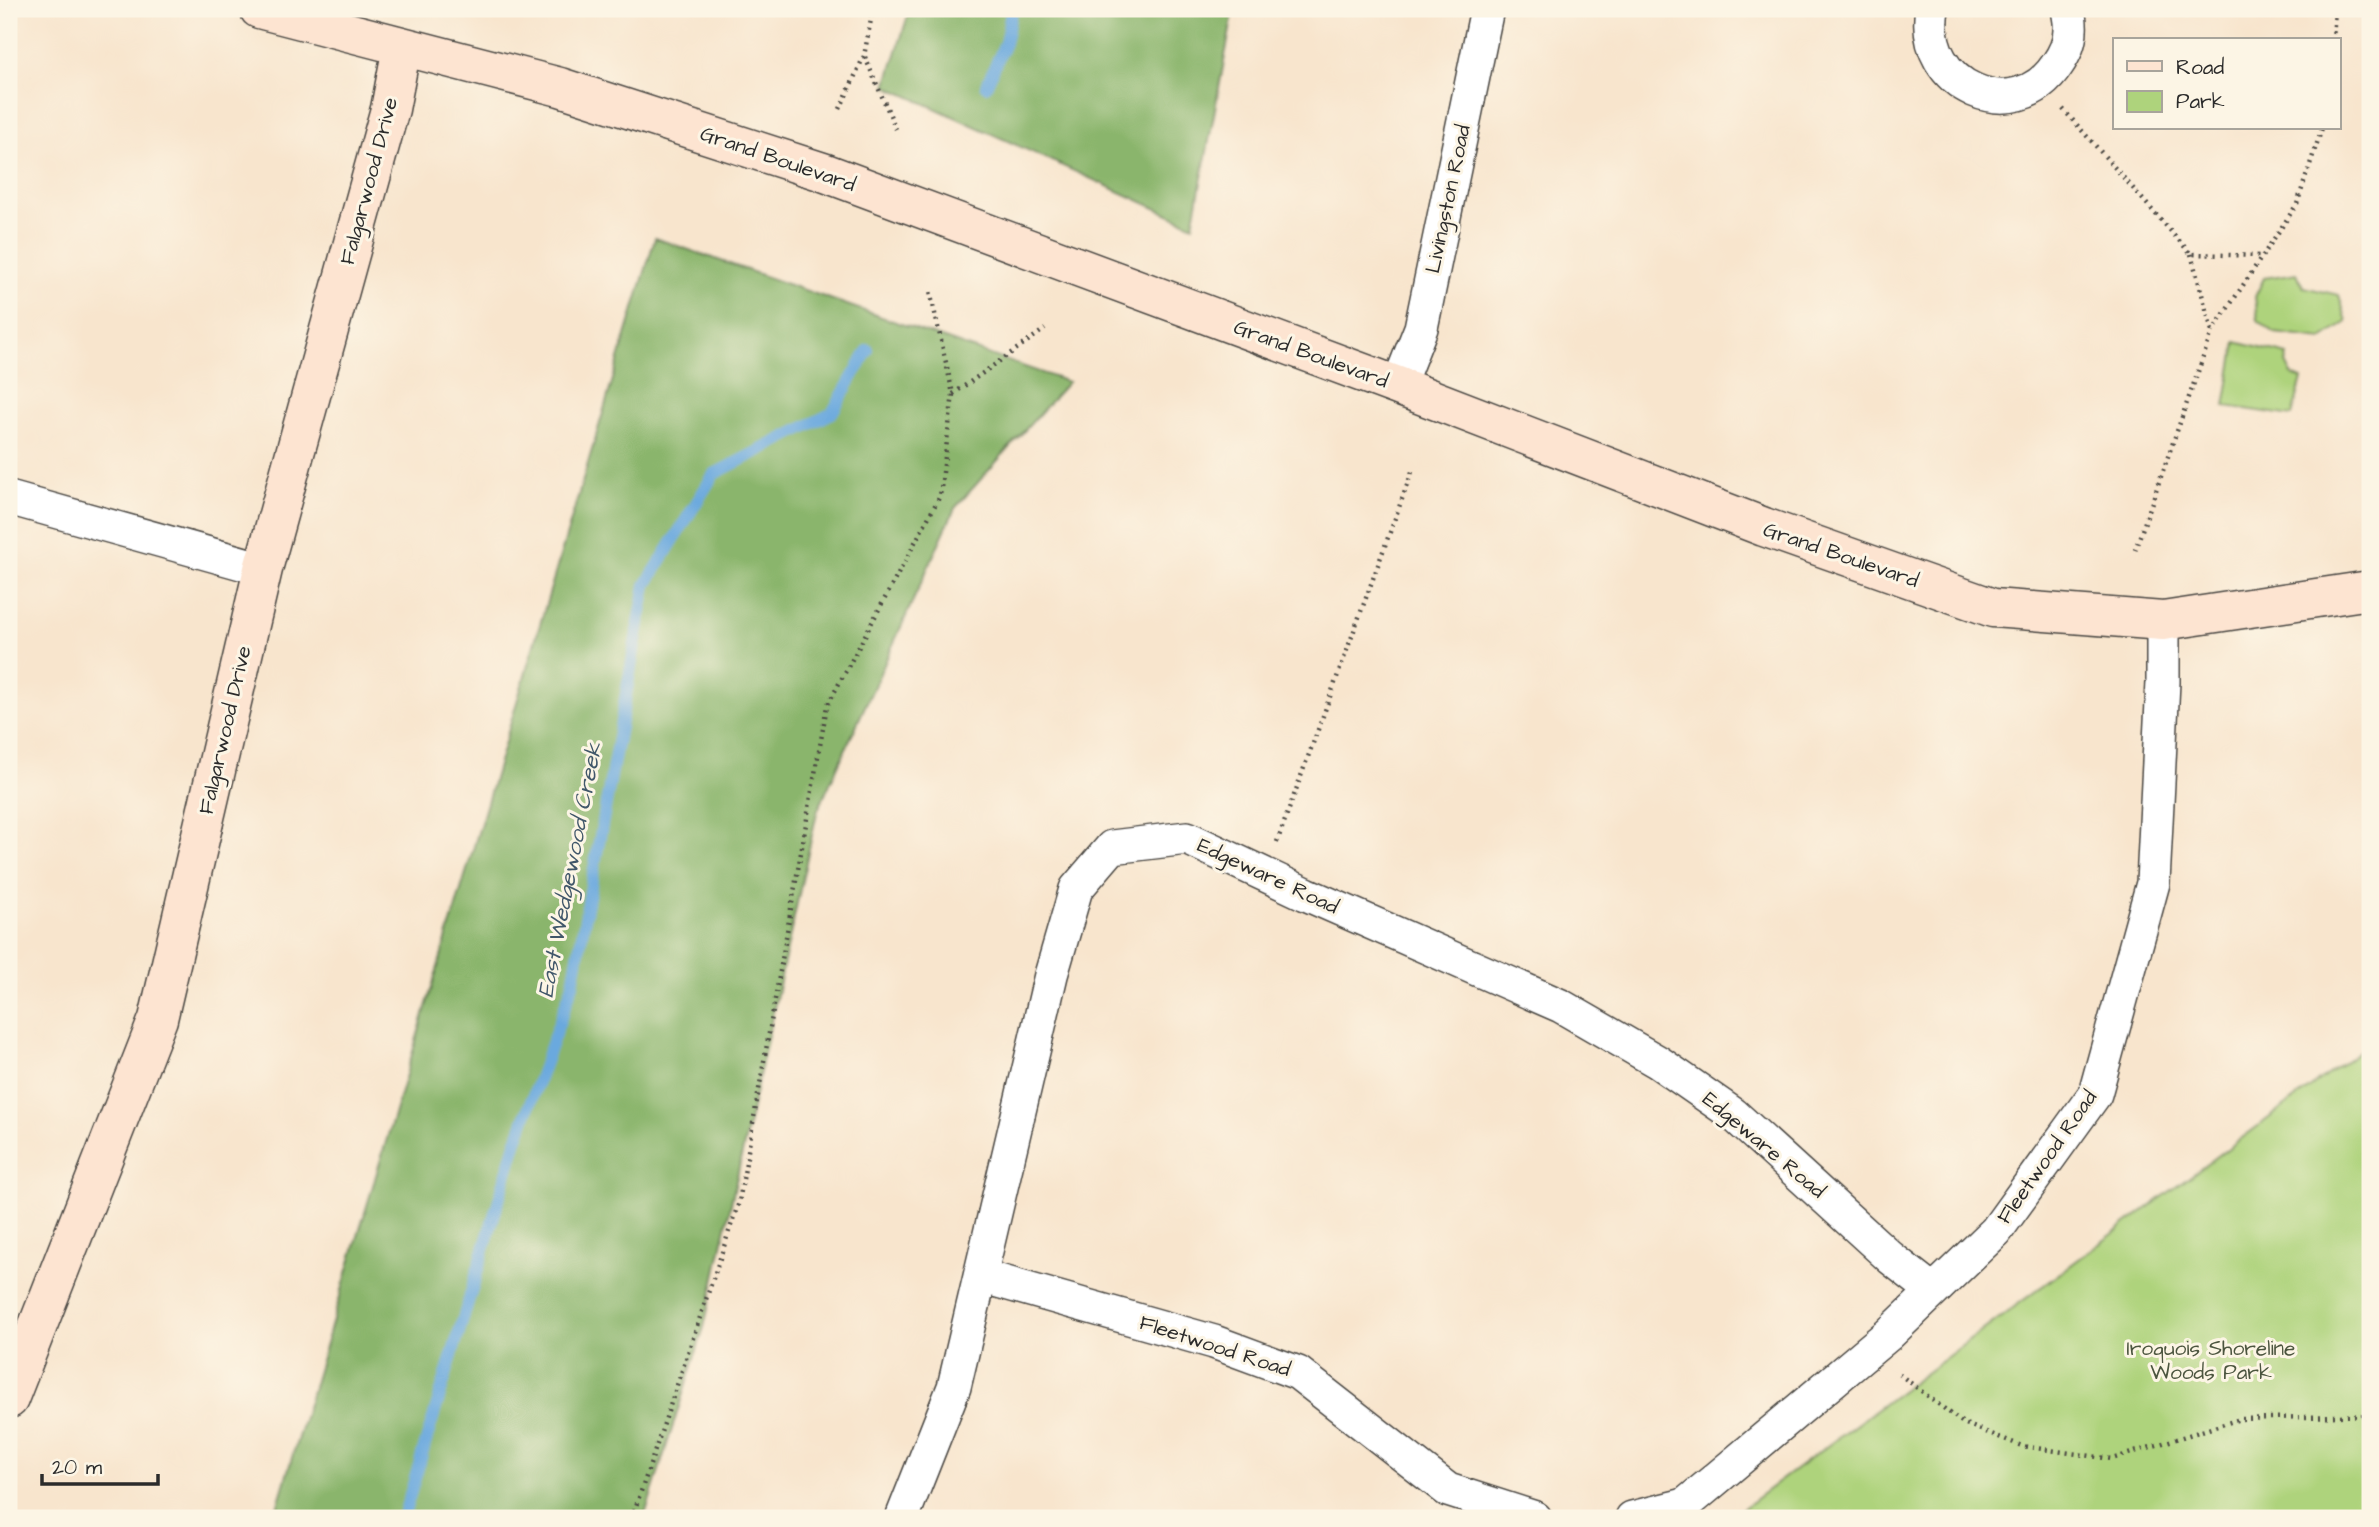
<svg xmlns="http://www.w3.org/2000/svg" width="2379" height="1527" viewBox="0 0 2379 1527" font-family="'Architects Daughter',sans-serif">
<style>
.green{fill:#aed37c;stroke:#6c7f54;stroke-width:2}
.forest{fill:#8ab56c;stroke:#5a704c;stroke-width:2}
.lines{fill:none;stroke-linecap:round;stroke-linejoin:round}
.stream{stroke:#6ba9de;stroke-width:12}
.street-casing{stroke:#4a4743;stroke-width:36}
.secondary-casing{stroke:#4a4743;stroke-width:41}
.path{stroke:#4a4743;stroke-width:4.5;stroke-dasharray:2 5;stroke-linecap:butt}
.street{stroke:#fff;stroke-width:33}
.secondary{stroke:#fde4d1;stroke-width:38}
.labels{text-anchor:middle;dominant-baseline:central;stroke-width:6;stroke-linejoin:round;paint-order:stroke}
.street-label{font-size:21px;fill:#2b2b2b;stroke:#fcf5e5}
.park-label{font-size:21px;fill:#4c553f;stroke:#fcf5e5}
.water-label{font-size:23px;font-style:italic;fill:#41576a;stroke:#fcf5e5}
</style>
<rect width="100%" height="100%" fill="#fcf5e5"/>
<filter id="ink" filterUnits="userSpaceOnUse"><feTurbulence type="fractalNoise" baseFrequency=".0143" numOctaves="2"/><feDisplacementMap in="SourceGraphic" scale="14" xChannelSelector="R" yChannelSelector="G"/><feConvolveMatrix kernelMatrix="1 2 1 2 8 2 1 2 1" color-interpolation-filters="sRGB"/></filter>
<filter id="wash" filterUnits="userSpaceOnUse"><feTurbulence type="fractalNoise" baseFrequency=".00686" numOctaves="4" result="noise"/><feDisplacementMap in="SourceGraphic" scale="28" xChannelSelector="R" yChannelSelector="G"/><feGaussianBlur stdDeviation="1.57" result="paint"/><feColorMatrix in="noise" values="0 0 0 0 0 0 0 0 0 0 0 0 0 0 0 0 0 1.4 0 .05"/><feComposite in="paint" operator="in"/></filter>
<g filter="url(#wash)">
<rect width="100%" height="100%" fill="#f8e5cd"/>
<path class="green" d="M2297 273 2303 287 2339 295 2347 322 2322 339 2275 333 2258 320 2255 297 2264 278Z
M2236 342 2288 355 2286 363 2292 375 2302 379 2292 416 2225 406Z
M2370 1043V1518H1730Z"/>
<path class="forest" d="M910 9H1234L1193 225 886 86Z
M655 238 1068 382 955 508 817 812 704 1327 644 1518H274Z"/>
<g class="lines">
<path class="stream" d="M986 86 1005 43 1012 9
M403 1518 516 1143 573 984 646 585 714 474 832 413 868 350"/>
</g>
</g>
<g filter="url(#ink)">
<g class="lines">
<g class="street-casing">
<path id="street" d="M1932 9C1919 88 2016 128 2057 65 2064 55 2070 43 2070 30 2071 23 2069 16 2068 9
M1398 386 1421 328 1487 9
M9 498 263 569
M981 1276 1214 1342 1298 1373 1448 1490 1535 1518
M902 1518 954 1387 1051 975 1076 889 1112 847 1187 838 1306 894 1561 1006 1658 1062 1733 1114 1891 1258 1933 1291
M1632 1518 1685 1505 1889 1334 1996 1231 2095 1094 2153 883 2163 682V621"/>
</g>
<g class="secondary-casing">
<path id="secondary" d="M259 9 560 87 823 172 1398 386 1764 527 1993 608 2163 621 2370 590
M9 1399 158 1019 263 569 390 109 402 47"/>
</g>
<path class="path" d="M2333 40 2335 9
M865 57 896 129
M840 109 864 56 873 9
M2063 109 2191 254 2262 256
M2191 254 2212 331
M953 394 1045 329
M2135 550 2212 332 2297 204 2322 128
M1277 842 1413 469
M1899 1374 1963 1423 2022 1446 2112 1459 2240 1419 2370 1415
M632 1518 739 1202 827 706 940 496 953 394 930 291"/>
<use href="#street" class="street"/>
<use href="#secondary" class="secondary"/>
</g>
</g>
<g class="labels">
<g class="street-label">
<text transform="translate(778 159) rotate(19)">Grand Boulevard</text>
<text transform="translate(369 181) rotate(-75)">Falgarwood Drive</text>
<text transform="translate(1448 199) rotate(-78)">Livingston Road</text>
<text transform="translate(1311 354) rotate(20)">Grand Boulevard</text>
<text transform="translate(1841 555) rotate(19)">Grand Boulevard</text>
<text transform="translate(225 730) rotate(-77)">Falgarwood Drive</text>
<text transform="translate(1268 876) rotate(25)">Edgeware Road</text>
<text transform="translate(1764 1145) rotate(40)">Edgeware Road</text>
<text transform="translate(2047 1157) rotate(-55)">Fleetwood Road</text>
<text transform="translate(1215 1346) rotate(18)">Fleetwood Road</text>
</g>
<g class="park-label">
<text x="2211" y="1348">Iroquois Shoreline<tspan x="2211" dy="24">Woods Park</tspan></text>
</g>
<g class="water-label">
<text transform="translate(570 870) rotate(-79)">East Wedgewood Creek</text>
</g>
</g>
<rect width="2379" height="1527" fill="none" stroke="#fcf5e5" stroke-width="35"/>
<rect x="2113" y="38" width="228" height="91" fill="#fcf5e5" stroke="#a8a49b" stroke-width="2"/>
<rect x="2127" y="61" width="35" height="10" fill="#fde4d1" stroke="#a8a49b" stroke-width="2"/>
<text x="2176" y="74" font-size="21" fill="#2b2b2b">Road</text>
<rect x="2127" y="91" width="35" height="21" fill="#aed37c" stroke="#a8a49b" stroke-width="2"/>
<text x="2176" y="108" font-size="21" fill="#2b2b2b">Park</text>
<path d="M42 1474v10h116v-10" fill="none" stroke="#2b2b2b" stroke-width="3.5"/>
<text x="52" y="1474" font-size="21" fill="#2b2b2b" stroke="#fcf5e5" stroke-width="5" paint-order="stroke">20 m</text>
</svg>
